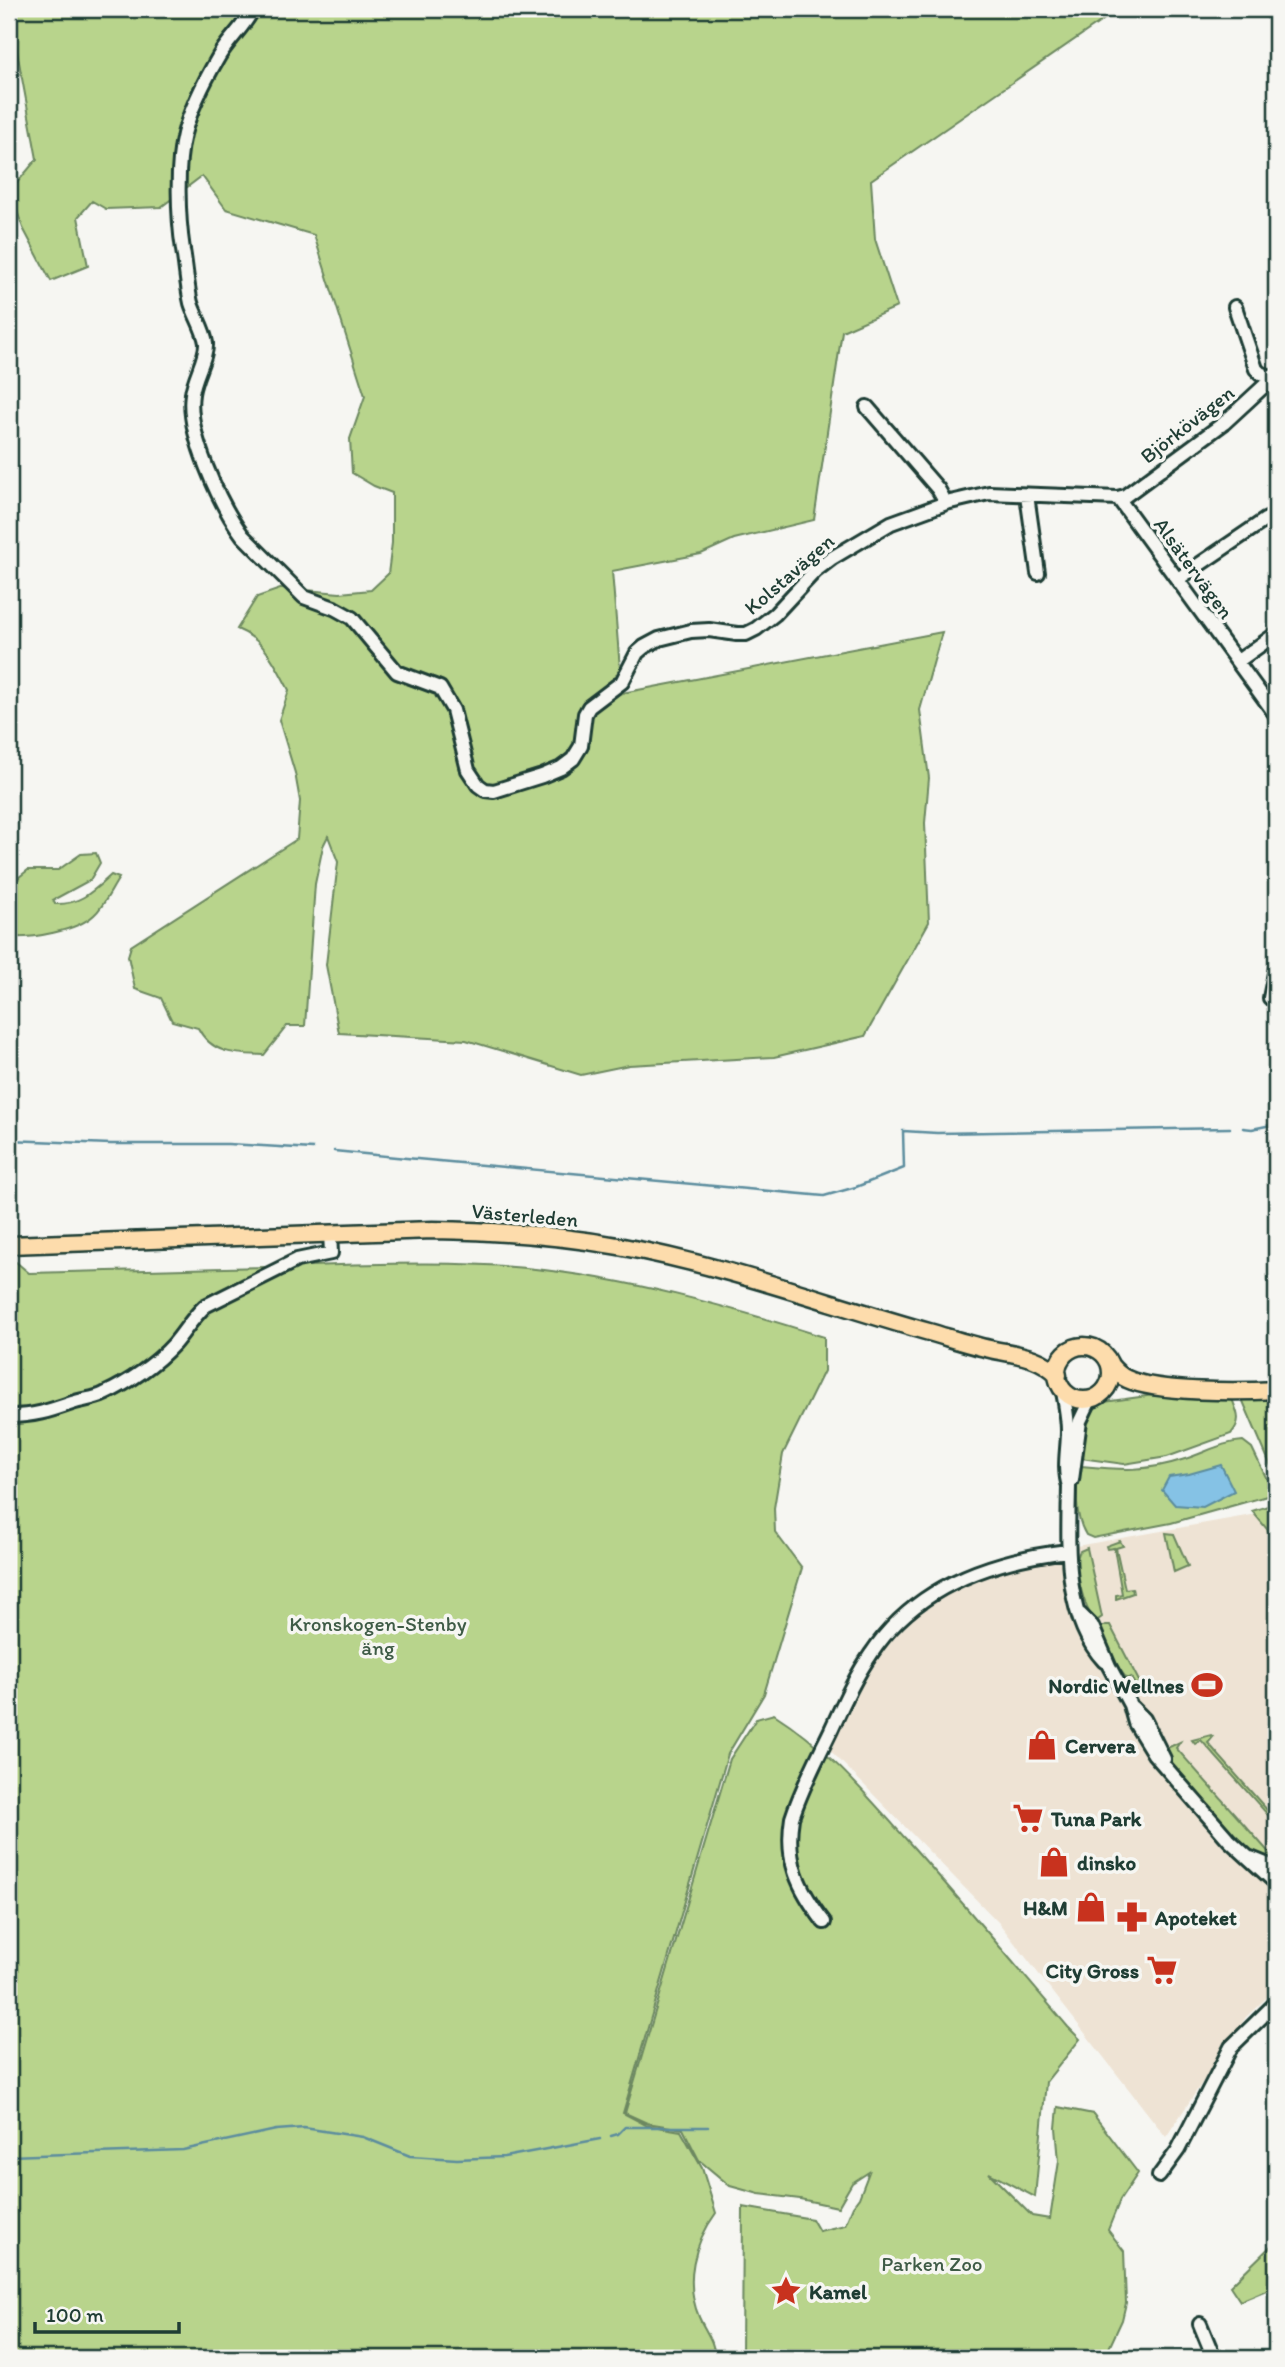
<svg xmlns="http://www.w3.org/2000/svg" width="1285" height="2367" viewBox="0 0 1285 2367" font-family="Itim,sans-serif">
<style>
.built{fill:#eee3d4}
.green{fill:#b8d48c;stroke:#6c8860;stroke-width:2}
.water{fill:#85c2e5;stroke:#5c8d9e;stroke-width:2}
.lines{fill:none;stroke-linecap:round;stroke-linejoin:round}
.stream{stroke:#5c8d9e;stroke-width:2.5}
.minor-casing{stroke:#1f3d34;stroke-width:18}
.major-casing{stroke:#1f3d34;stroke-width:21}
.minor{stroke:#f6f6f2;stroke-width:12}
.major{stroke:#fddcac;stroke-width:16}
.labels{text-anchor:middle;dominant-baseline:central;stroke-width:7;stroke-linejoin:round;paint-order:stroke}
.street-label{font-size:21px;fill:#1f3d34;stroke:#f6f6f2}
.park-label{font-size:21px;fill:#3e5b46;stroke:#f6f6f2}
.poi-label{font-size:21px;font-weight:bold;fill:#1f3d34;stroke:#f6f6f2;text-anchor:start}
</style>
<rect width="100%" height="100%" fill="#f6f6f2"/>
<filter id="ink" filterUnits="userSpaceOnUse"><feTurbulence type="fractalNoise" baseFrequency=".0143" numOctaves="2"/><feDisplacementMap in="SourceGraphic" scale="14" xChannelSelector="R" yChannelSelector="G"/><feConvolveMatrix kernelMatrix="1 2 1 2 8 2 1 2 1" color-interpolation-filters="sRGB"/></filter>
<g filter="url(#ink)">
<path class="built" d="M1276 1504V1883L1269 1892 1276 1913V1989L1246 2017 1166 2137 999 1923 824 1744 845 1697 917 1602 1020 1556 1263 1513Z"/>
<path class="green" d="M9 9H1119L871 180 875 239 897 307 842 331 814 520 734 539 701 554 612 571 622 693 942 632 920 710 929 778 925 823 929 922 865 1036 774 1057 629 1065 581 1075 466 1040 339 1033 326 965 338 862 328 836 323 846 315 884 305 1026H287L264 1055C237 1054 212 1055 198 1028L172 1021 161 998 135 989 128 956 131 946 297 839 300 801 295 773 279 720 289 690C275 664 266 641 237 629L257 597 283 588 340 593 371 590 388 574 392 543V493L374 486 352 473 350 439 365 396 314 235 226 209 202 176 161 207 106 209 92 201 78 217 88 266 51 281 23 228 10 191 37 159 16 46 9 39Z
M96 853 100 863 90 880 53 900 55 904C80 905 93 891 111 875L119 878C111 890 104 906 94 915 77 931 31 939 9 937V885L28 870H58L81 854Z
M16 1262 29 1273C121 1270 213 1268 304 1266 378 1264 453 1261 526 1268 628 1278 727 1306 824 1337V1371L783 1454 774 1508 775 1532 802 1568 764 1694 728 1754 623 2113 646 2125 681 2131 702 2168 716 2213C694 2243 684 2281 699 2317 705 2331 715 2342 715 2358H9V1263Z
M1154 1395 1232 1399C1238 1414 1242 1421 1231 1434L1167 1457 1124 1464 1080 1458 1085 1419 1097 1403Z
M1276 1398V1478L1242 1399Z
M1243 1441 1252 1448 1274 1494 1171 1523 1093 1538 1086 1535C1074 1515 1076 1491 1079 1467L1081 1466C1122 1470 1145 1472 1185 1459 1205 1453 1222 1442 1243 1441Z
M1274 1504H1276V1540L1252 1511Z
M1166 1533 1174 1534 1188 1566 1174 1572Z
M1120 1541 1123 1546 1116 1548 1125 1589 1132 1588 1133 1593 1116 1599V1595L1122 1594 1114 1548 1107 1549 1106 1546Z
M1087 1548 1102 1617 1095 1622C1085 1609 1071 1566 1080 1551Z
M1105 1625H1110L1140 1683 1135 1685 1131 1677 1127 1679 1112 1659 1097 1630Z
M774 1714C825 1746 866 1794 905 1838 961 1900 1014 1964 1068 2027L1080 2039 1046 2082 1035 2197 989 2173 1032 2216 1050 2219 1059 2161 1056 2128 1058 2107 1093 2114 1138 2173 1120 2200 1108 2230 1124 2251 1126 2303 1122 2320 1109 2348 1112 2358H742L743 2207 812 2219 819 2231 845 2225 853 2206 859 2198 869 2172 852 2183 838 2207 800 2199 759 2194 730 2186 699 2160 683 2129 647 2123 625 2113 730 1759 756 1719Z
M1211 1735 1213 1737 1208 1743 1276 1820V1824L1201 1740 1195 1744 1192 1740Z
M1180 1742 1176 1748 1273 1857 1276 1856V1860L1272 1863 1240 1843 1177 1773 1165 1749Z
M1276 2241V2286L1240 2301 1230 2286Z"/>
<path class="water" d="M1221 1465 1234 1491 1203 1507 1175 1505 1162 1490 1169 1477 1189 1474Z"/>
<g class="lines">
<path class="stream" d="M1243 1128 1252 1129 1276 1124
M9 1140 111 1144H228L313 1149
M334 1151C497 1167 660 1181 824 1196L856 1187 904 1168 903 1131 937 1133 1230 1128
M611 2136 618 2134 625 2127H708
M9 2156 183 2150 276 2130 304 2128 363 2137 410 2156 457 2159 504 2157 600 2139"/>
<g class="minor-casing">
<path id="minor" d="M253 9C244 27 229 39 219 56 205 80 191 107 184 134 176 166 178 217 183 250 186 267 187 286 191 303 195 316 204 329 206 343 207 357 194 377 192 394 186 432 220 505 243 536L304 597 334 608 352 618 397 672 440 688 453 710 468 770 478 785 485 790 494 791 542 776 561 768 573 759 581 746 585 714 589 707 622 682 637 653 644 647 659 639 691 631 709 630 737 634H746L756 629 775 614 815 571 832 558 891 523 946 503 989 493 1118 498 1125 496 1224 423 1276 375
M1235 307 1256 369 1260 373 1273 378
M867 407 938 489 946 503
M1027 495 1038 573
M1118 498 1276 715
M1178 579 1265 520 1276 515
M1238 661 1276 634
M1270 998 1276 968
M1062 1387C1065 1402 1068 1416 1068 1431 1068 1450 1063 1468 1069 1486 1068 1543 1063 1617 1104 1661
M9 1416C34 1416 49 1411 72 1403 83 1399 94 1399 104 1394 128 1383 156 1364 174 1344 185 1331 193 1317 205 1306L297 1260 331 1253 330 1233
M1072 1480 1080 1421 1091 1398
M1080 1614 1092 1626 1109 1666 1130 1705 1135 1723 1154 1754 1229 1840 1276 1883
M1132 1707 1144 1719 1164 1759
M1251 1858 1276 1868
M824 1922C798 1888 785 1861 792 1818 802 1787 817 1759 831 1730 843 1704 855 1677 871 1654 915 1587 990 1560 1068 1551
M1159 2176 1178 2150 1231 2047 1276 2003
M1200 2324 1214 2358"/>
</g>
<g class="major-casing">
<path id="major" d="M9 1245 433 1230C495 1231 557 1235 618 1246 724 1265 826 1303 929 1332 950 1338 970 1345 990 1349 1016 1355 1039 1355 1058 1375
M1057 1373a27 27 0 1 1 54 0a27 27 0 1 1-54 0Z
M1110 1365C1115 1371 1120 1376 1127 1379 1157 1393 1241 1392 1276 1390"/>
</g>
<use href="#minor" class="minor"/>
<use href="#major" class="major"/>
</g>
</g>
<defs>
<g id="stadium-bare" transform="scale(2.415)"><path d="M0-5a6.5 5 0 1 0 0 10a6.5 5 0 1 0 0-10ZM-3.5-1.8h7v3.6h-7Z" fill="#c8321e" stroke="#f6f6f2" stroke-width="2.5" paint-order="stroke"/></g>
<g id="shop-bare" transform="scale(2.415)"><path d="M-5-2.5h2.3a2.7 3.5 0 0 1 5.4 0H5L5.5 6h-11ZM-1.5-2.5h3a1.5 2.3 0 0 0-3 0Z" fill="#c8321e" stroke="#f6f6f2" stroke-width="2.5" paint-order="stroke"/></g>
<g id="supermarket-bare" transform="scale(2.415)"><path d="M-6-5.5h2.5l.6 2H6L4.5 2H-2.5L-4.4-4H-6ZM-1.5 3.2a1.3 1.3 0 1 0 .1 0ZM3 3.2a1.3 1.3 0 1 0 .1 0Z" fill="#c8321e" stroke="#f6f6f2" stroke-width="2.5" paint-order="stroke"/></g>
<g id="pharmacy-bare" transform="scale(2.415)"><path d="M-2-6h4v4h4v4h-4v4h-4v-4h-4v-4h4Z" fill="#c8321e" stroke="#f6f6f2" stroke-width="2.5" paint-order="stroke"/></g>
<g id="sight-bare" transform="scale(2.415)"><path d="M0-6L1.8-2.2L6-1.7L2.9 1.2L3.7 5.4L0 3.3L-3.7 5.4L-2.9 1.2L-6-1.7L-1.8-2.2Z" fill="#c8321e" stroke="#f6f6f2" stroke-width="2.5" paint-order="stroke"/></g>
</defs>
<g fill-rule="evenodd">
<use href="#stadium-bare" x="1207" y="1685"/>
<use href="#shop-bare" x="1042" y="1745"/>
<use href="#supermarket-bare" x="1028" y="1818"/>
<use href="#shop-bare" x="1054" y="1862"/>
<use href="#shop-bare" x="1091" y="1907"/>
<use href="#pharmacy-bare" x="1132" y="1917"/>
<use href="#supermarket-bare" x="1162" y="1970"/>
<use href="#sight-bare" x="786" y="2291"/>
</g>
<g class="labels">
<g class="street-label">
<text transform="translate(1187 424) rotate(-38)">Björkövägen</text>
<text transform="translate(1194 568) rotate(54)">Alsätervägen</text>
<text transform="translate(789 574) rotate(-41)">Kolstavägen</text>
<text transform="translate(525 1215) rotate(5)">Västerleden</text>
</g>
<g class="park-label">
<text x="378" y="1623">Kronskogen-Stenby<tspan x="378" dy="24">äng</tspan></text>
<text x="932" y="2263">Parken Zoo</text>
</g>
<g class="poi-label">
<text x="1184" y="1685" text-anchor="end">Nordic Wellnes</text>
<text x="1065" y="1745">Cervera</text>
<text x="1051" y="1818">Tuna Park</text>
<text x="1077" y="1862">dinsko</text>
<text x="1068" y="1907" text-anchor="end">H&amp;M</text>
<text x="1155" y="1917">Apoteket</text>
<text x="1139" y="1970" text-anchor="end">City Gross</text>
<text x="809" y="2291">Kamel</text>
</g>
</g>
<rect width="1285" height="2367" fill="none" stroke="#f6f6f2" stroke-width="35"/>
<rect x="18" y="18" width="1250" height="2332" fill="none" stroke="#1f3d34" stroke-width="2.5" filter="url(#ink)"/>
<path d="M35 2322v10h144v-10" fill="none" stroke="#1f3d34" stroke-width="3.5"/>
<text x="46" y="2322" font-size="21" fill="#1f3d34" stroke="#f6f6f2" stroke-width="5" paint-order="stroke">100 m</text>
</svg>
